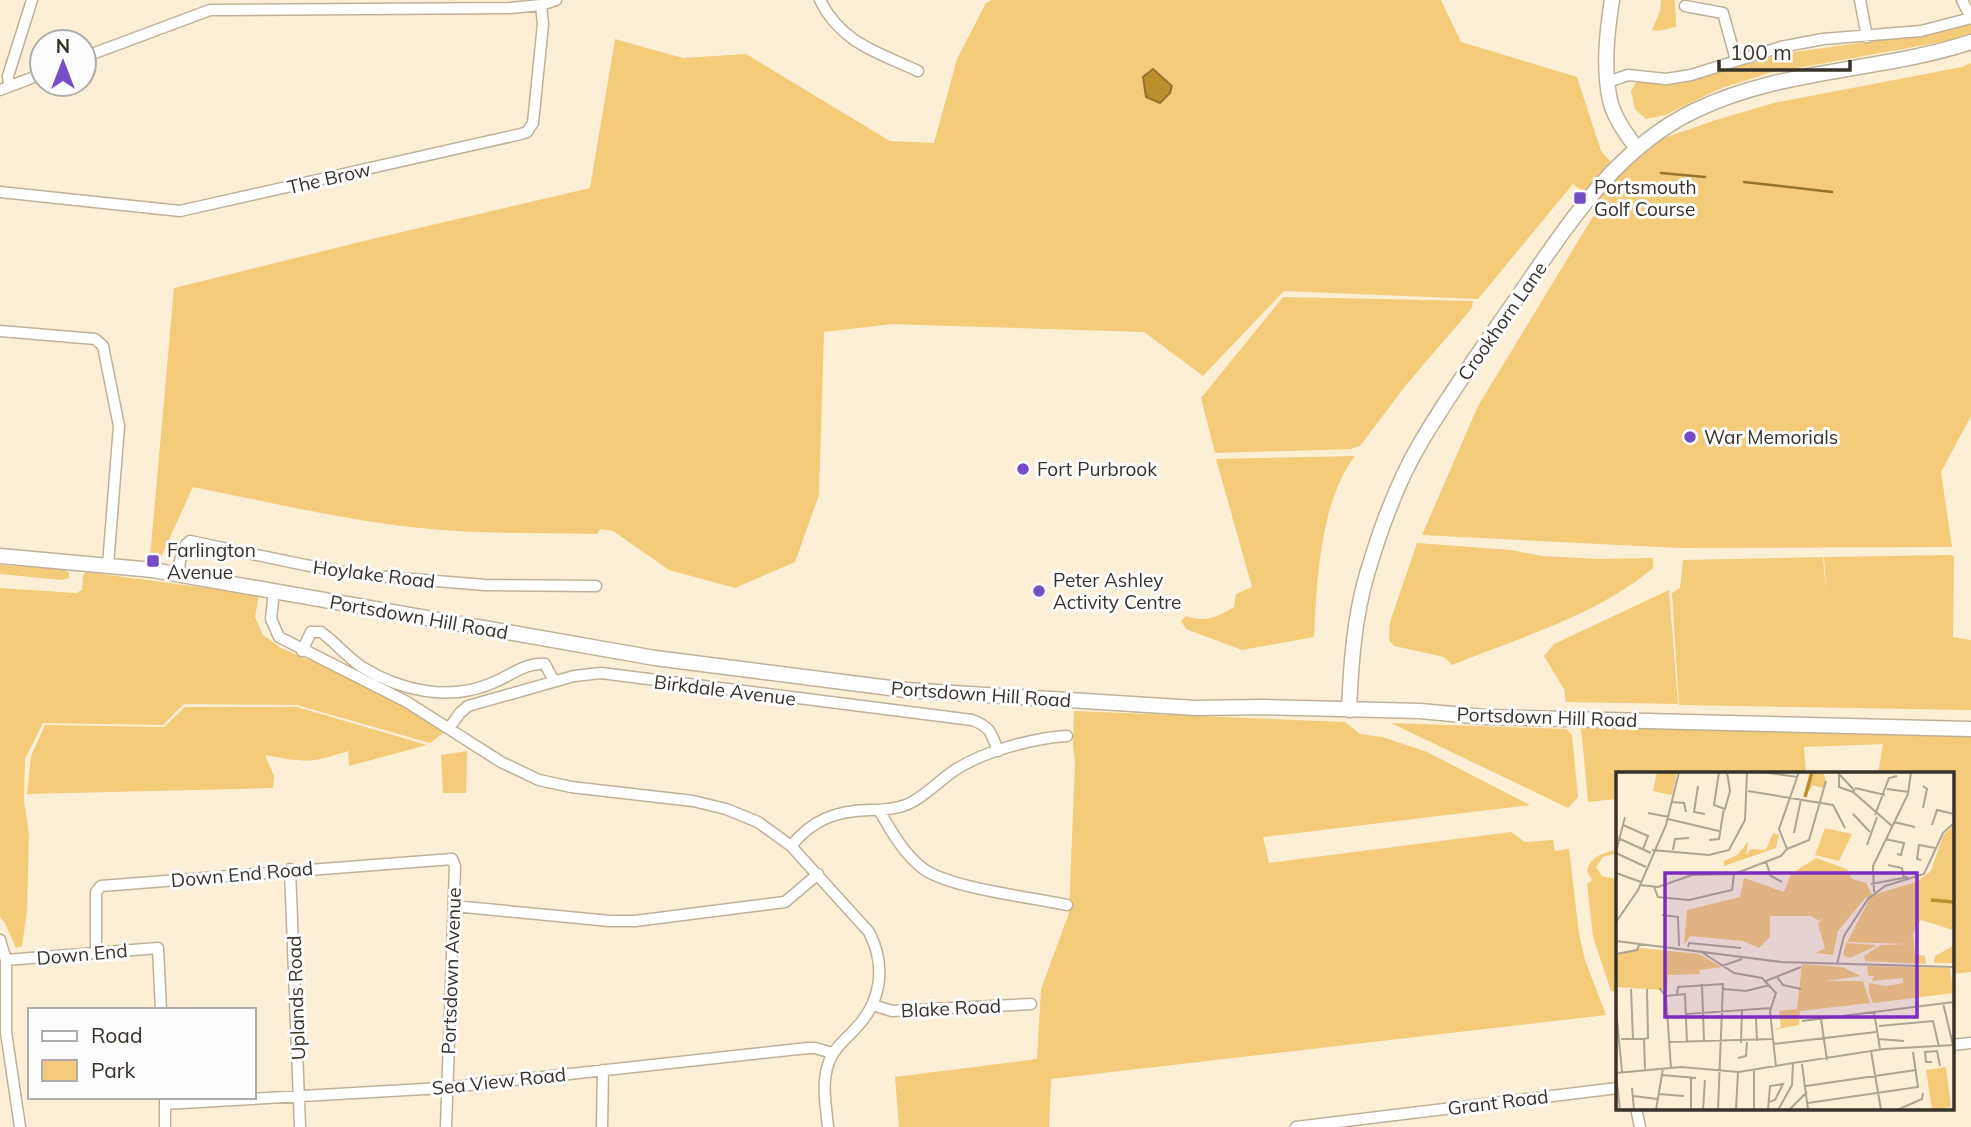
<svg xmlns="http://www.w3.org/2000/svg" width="1971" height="1127" viewBox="0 0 1971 1127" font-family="Mulish,sans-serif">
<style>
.green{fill:#f3cb79}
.water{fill:#bb8f2d;stroke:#94732c;stroke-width:2}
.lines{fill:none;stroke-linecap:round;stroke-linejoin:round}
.stream{stroke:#94732c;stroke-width:2.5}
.street-casing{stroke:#beb198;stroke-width:13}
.secondary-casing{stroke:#beb198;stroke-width:17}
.street{stroke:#fff;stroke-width:10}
.secondary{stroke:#fff;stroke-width:14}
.poi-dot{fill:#734ec7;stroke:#fdfdfd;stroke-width:2.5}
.labels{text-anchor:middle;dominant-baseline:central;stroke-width:6;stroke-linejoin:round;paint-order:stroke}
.street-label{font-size:19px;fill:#383329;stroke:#fdfdfd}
.poi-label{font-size:19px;fill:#383329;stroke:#fdfdfd;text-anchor:start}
.inset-river{fill:none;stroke:#bb8f2d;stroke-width:3.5}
.inset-road{fill:none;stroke:#aea490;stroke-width:2}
.view{fill:#7b2cbf;fill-opacity:0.15;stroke:#7b2cbf;stroke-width:3.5}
.inset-edge{fill:none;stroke:#383329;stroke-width:3.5}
</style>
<rect width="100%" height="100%" fill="#fcefd5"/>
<path class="green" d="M992 0H1441L1461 42 1577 77 1601 151 1620 172 1661 139 1716 120 1774 103 1962 67 1971 63V416L1941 472 1952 547 1680 548 1422 535 1478 406 1600 205 1573 184 1478 299 1284 291 1203 376 1144 332 892 324 824 332 819 495 795 562 735 588 669 570 613 531 600 529 597 534C538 533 478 534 420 528 344 520 268 502 193 487L161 557 150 558 174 288 372 239 590 188 615 39 683 58 746 54 890 141 934 143 957 59 986 3Z
M1661 0H1675L1676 27 1658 31 1652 30 1660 11Z
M1971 22V34L1958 39 1769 73 1719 89 1665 115 1646 119 1635 109 1631 91 1637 81 1670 83 1688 81 1743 63 1795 52 1936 32Z
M1283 297 1473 301 1472 308 1406 385 1360 446 1351 449 1215 453 1201 398Z
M1355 456C1320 502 1317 580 1314 637L1242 650 1186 629 1181 621 1186 616C1204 623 1218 617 1234 607L1236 594 1252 587 1216 459Z
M1417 543 1511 550 1542 556 1599 559 1653 558V568C1596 616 1520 637 1452 665L1444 657 1394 646 1389 640 1390 622Z
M1951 555 1954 556 1953 637 1971 640V710L1679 705 1672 593 1680 588 1683 560 1823 557 1827 602 1824 557Z
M0 565 63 569 69 573V578L62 580 0 574Z
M86 572 259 595 255 617 263 635 281 648 356 680 447 730 430 743 297 705 184 704 163 725 43 723 25 759 24 801 29 834 27 911 22 946 16 948 5 923 0 917V588L76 593 82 590 83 576Z
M1669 590 1678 704 1566 702 1564 689 1544 656 1554 644Z
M185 707H297L427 745 349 766 348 751C310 764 304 762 265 755L274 776 273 788 27 794 31 756 45 725 164 727Z
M1074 711 1345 722 1360 734 1382 737 1427 752 1530 805 1263 837 1269 863 1511 832 1525 842 1553 840 1555 851 1569 849 1579 934 1585 960 1606 1015 1051 1079 1049 1127H899L895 1077 1037 1059 1041 989 1069 913 1075 762 1073 746Z
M1391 723 1566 729 1572 735 1578 797 1568 808Z
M1581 727 1971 736V972L1952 974V774L1878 773 1883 744 1804 747 1806 773 1618 774 1617 799 1588 802Z
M467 751 466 793H443L441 755Z
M1617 850V853L1603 857 1596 867 1602 876 1617 879V992L1611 991 1593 937 1587 884 1592 880 1587 871C1590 857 1604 852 1617 850Z"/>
<path class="water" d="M1153 69 1172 86 1170 93 1160 103 1146 97 1143 77Z"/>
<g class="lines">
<path class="stream" d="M1661 173 1705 177
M1744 182 1832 192"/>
<g class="street-casing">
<path id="street" d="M820 0C841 43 877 52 918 71
M1860 0 1867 37
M1962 0 1971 18
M1685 6 1723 13 1736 60
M84 57 210 10 510 8 541 5 556 0
M1608 82 1628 75 1666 79 1691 75 1781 47 1823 39 1921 31 1971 18
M9 86 8 76 32 0
M0 90 42 74
M0 192 180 211 521 134 527 132 533 123 543 24 541 5
M0 331 95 339 103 346 119 426 108 565
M178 574C180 563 180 548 190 541L305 565 363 575 485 585 596 586
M274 591 271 619 279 637 407 702 501 762 539 780 571 787 693 801 726 809 758 822 791 846 869 932C886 965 882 1001 856 1028 846 1039 834 1048 829 1062 821 1082 826 1106 828 1127
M302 651 311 632H321C335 642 347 657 362 667 401 691 448 701 490 684 509 677 525 662 545 664L554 681
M449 728 460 713 468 706 574 676 601 673 972 720C991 727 991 733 998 751
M879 810C891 831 905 856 925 870 955 889 1030 897 1067 905
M791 846C813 819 836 811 870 810 884 810 900 809 912 802 927 794 940 780 955 770 984 751 1034 738 1067 736
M290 869 300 1127
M454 906 610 921H635L785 902 818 874
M0 940 6 960V1032L20 1127
M96 953V892L101 886 452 859 455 866 446 1127
M6 960 158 948 161 1010
M873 1005 892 1011 1031 1004
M1952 1045 1971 1043
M165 1098V1127
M165 1104 442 1088 808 1048H815L832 1053
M1636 1108 1640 1127
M602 1127 603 1070
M1296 1127 1618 1088"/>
</g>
<g class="secondary-casing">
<path id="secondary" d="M1612 0C1607 32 1603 68 1610 100 1614 118 1627 135 1637 149
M0 556 153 570 655 658 906 690 1196 708 1264 707 1420 711 1485 717 1971 729
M1349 710C1351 665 1354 618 1367 574 1380 530 1397 482 1421 442 1450 393 1483 347 1515 301 1565 229 1613 150 1694 111 1782 68 1880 72 1971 42"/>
</g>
<use href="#street" class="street"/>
<use href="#secondary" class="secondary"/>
</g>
<g class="poi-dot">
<rect x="1573" y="191" width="14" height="14" rx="3.5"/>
<circle cx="1690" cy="437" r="7"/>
<circle cx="1023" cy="469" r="7"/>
<rect x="146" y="554" width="14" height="14" rx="3.5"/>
<circle cx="1039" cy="591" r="7"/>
</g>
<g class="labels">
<g class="street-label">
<text transform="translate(329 178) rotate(-13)">The Brow</text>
<text transform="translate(1502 321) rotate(-55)">Crookhorn Lane</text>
<text transform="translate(374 574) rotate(7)">Hoylake Road</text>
<text transform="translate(419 617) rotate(10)">Portsdown Hill Road</text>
<text transform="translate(725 690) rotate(7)">Birkdale Avenue</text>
<text transform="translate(981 694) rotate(4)">Portsdown Hill Road</text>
<text transform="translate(1547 717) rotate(2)">Portsdown Hill Road</text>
<text transform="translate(242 874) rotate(-5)">Down End Road</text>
<text transform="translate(82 954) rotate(-5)">Down End</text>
<text transform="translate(451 971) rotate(-88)">Portsdown Avenue</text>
<text transform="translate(296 998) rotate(-92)">Uplands Road</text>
<text transform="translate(951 1008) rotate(-3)">Blake Road</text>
<text transform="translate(499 1081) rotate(-6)">Sea View Road</text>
<text transform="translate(1498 1102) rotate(-7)">Grant Road</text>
</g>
<g class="poi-label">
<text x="1594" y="187">Portsmouth<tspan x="1594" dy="22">Golf Course</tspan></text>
<text x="1704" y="437">War Memorials</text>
<text x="1037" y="469">Fort Purbrook</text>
<text x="167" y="550">Farlington<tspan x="167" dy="22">Avenue</tspan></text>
<text x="1053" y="580">Peter Ashley<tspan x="1053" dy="22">Activity Centre</tspan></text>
</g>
</g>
<g transform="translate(1616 772)">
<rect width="338" height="338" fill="#fcefd5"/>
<path d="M41 0H61L56 23 37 19ZM194 0H207L210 9 207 16 197 13 187 27ZM338 53V191H318L319 184 337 174V158L305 148 297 162 299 182 309 184 310 192 249 189 248 184 264 173 291 172 231 170 253 128 250 125 222 159 217 183 200 181 209 176 202 152 208 144 203 149 195 144H154V165L143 176 127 169 74 164 68 173 71 138 124 125 128 106 168 120 175 102 200 86 231 97 236 107 250 111 256 123 300 110 315 99 327 64ZM209 56 236 62 223 89 199 83ZM157 61 163 63 160 76 108 94V89L121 83 132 70 130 83 135 77 150 78ZM230 171 260 173V174L234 186 227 183ZM24 176 83 182 106 195 83 198 84 202 52 203 51 222 48 218 0 215V183ZM186 192 226 195 245 204 210 209H247L254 231 184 239 183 253 157 258 165 255 163 239 181 237ZM251 194 334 196 337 221 257 231 253 221V211L270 214 287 211V206L256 209 258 204H252ZM330 295 335 335 316 338 310 298Z" fill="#f3cb79"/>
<path class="inset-river" d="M189 25 196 0M315 128 338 130"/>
<path class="inset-road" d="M103 0 98 33 109 37 114 19 111 0M147 0 182 5M223 0V15L237 20 276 54M223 2 239 19M82 14 78 40 89 42M239 16 269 23M271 17 293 20M132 19 217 33 229 56M56 30 68 31 70 40M307 36 311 17 307 14M32 41 53 45M237 42 254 60M259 43 273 6 281 4M52 47 103 59M278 50 299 55M7 53 32 64 27 77M316 53 321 38 338 42M178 61 185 27M2 66 35 81M269 67 288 71 285 83 281 82M93 68 103 67 108 36M251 73 261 45M171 77 193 68 210 9M36 78 93 83 113 78 129 48 131 0M57 78 59 67 73 66M0 80 9 45M0 81 30 95M305 88 301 87 303 73 319 76M150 90 155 104 166 110M272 93 286 96 288 106M0 101 25 110M255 112 292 105M24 113 42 115 76 103 118 102 165 84 171 77 163 57 183 0M38 115 42 125 73 128 116 118 118 102M258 120 257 94 292 22 295 0M46 143 62 145 63 174M0 150 22 118 50 53 63 0M0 169 165 190 338 195M72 175 73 171 125 176M84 179 118 201 146 206 160 221 154 239 160 295M0 182 21 178 24 171M221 192 228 164 252 127 269 114 308 102 327 61 338 51M106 194 126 187M161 205 167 213 185 217M150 209 185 195M86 212 88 270M43 216 50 224 55 296M15 217 17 267M107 217 130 219 154 213M61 223 62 215 107 212 102 338M50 224 69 222 71 270M327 231 337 273M0 237 6 300M258 240 264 277M70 242 155 236M140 246 141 269M205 247 211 288M186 249 338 230M263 254 317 249 323 275M5 267H28L29 297M28 267 32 266 31 217M263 267 288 269M54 270 156 267M125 271 126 238M157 272 260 260M255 279 265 338M122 286 130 284 131 270M316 290H310L309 280 321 279 324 294M186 292 192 338M0 301 65 295 123 300 177 291M0 301 4 338M46 303 80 306M75 306V338M190 314 300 298M16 316 18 338M43 322 68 324M17 324 42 327M192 331 302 315 297 280M40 338 47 296M87 338 89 308M120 338 122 300M138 338V297M152 338 154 314 167 312 159 328 153 330M162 338 176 313 177 291 268 277 338 273M173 338 191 320M281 338 306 327 307 321"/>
<path class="view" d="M49 101H301V245H49Z"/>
<rect width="338" height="338" class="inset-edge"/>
</g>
<rect x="28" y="1008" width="228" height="91" fill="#fdfdfd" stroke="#aeaca8" stroke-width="2"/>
<rect x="42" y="1031" width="35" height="10" fill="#ffffff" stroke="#aeaca8" stroke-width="2"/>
<text x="91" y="1043" font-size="21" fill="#383329">Road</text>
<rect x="42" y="1060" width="35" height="21" fill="#f3cb79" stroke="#aeaca8" stroke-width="2"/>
<text x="91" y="1078" font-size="21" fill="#383329">Park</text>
<g transform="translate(63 63)"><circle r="33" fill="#fdfdfd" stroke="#aeaca8" stroke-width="2"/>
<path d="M0-5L12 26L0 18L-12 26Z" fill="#734ec7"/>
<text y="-10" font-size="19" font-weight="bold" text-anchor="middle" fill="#383329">N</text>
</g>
<path d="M1719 60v10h131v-10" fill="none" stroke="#383329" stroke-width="3.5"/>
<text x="1730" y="60" font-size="21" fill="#383329" stroke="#fdfdfd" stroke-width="5" paint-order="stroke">100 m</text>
</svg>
